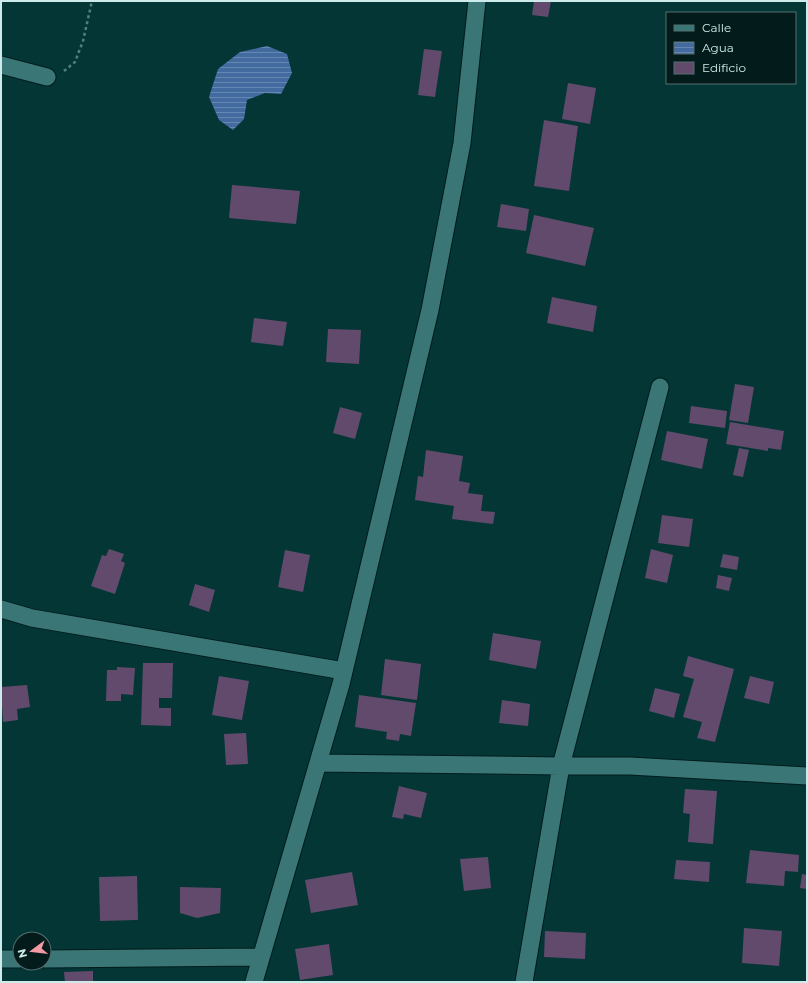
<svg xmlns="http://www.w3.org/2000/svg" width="808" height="983" viewBox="0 0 808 983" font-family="Montserrat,sans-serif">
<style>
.water{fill:url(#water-rules)}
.building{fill:#624a6c}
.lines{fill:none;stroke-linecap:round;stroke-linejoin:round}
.street-casing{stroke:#001c1c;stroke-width:19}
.path{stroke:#557f7f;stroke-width:2.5;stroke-dasharray:3 3;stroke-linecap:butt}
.street{stroke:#3b7676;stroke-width:17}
</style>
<defs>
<pattern id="water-rules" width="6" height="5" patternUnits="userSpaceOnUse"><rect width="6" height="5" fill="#446b9f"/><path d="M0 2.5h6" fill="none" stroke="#6687b1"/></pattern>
</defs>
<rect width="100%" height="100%" fill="#043636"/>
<path class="water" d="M267 46 287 54 292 73 281 94 265 93 247 100 244 119 233 130 219 120 209 97 218 69 240 52Z"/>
<path class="building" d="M534 1H551L548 17 532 15Z
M424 49 442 51 435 97 418 95Z
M568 83 596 88 590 124 562 119Z
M544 120 578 126 569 191 534 186Z
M232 185 300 191 296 224 229 218Z
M501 204 529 209 526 231 497 227Z
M534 215 594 228 585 266 526 253Z
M552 297 597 306 593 332 547 323Z
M254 318 287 322 283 346 251 342Z
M328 329 361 330 359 364 326 362Z
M735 384 754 387 748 423 729 420Z
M691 406 727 411 725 428 689 423Z
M340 407 362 413 355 439 333 433Z
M730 422 784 431 781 450 768 448V451L726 444Z
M667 431 708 439 702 469 661 460Z
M739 448 749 450 743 477 733 475Z
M426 450 463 456 459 481 470 483 468 493 483 495 481 511 495 512 493 524 452 519 454 506 415 500 418 476 423 477Z
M662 515 693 519 689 547 658 543Z
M109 549 124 554 121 561 125 563 115 594 91 586 102 555 106 556Z
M651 549 673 555 667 583 645 578Z
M285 550 310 555 303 592 278 587Z
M723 554 739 557 737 570 720 567Z
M718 575 732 578 729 591 716 588Z
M195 584 215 590 209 612 189 605Z
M493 633 541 641 536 669 489 660Z
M688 656 734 669 715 742 697 738 702 722 683 717 694 679 683 676Z
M385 659 421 664 417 700 381 695Z
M143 663H173L172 698H159V708H171V726L141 725Z
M117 667 135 668 133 695 121 694V701H106L107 670H117Z
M219 676 249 681 242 720 212 715Z
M750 676 774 682 769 704 744 698Z
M27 685 30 707 17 709 18 720 3 722 1 687Z
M655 688 680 694 674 718 649 711Z
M359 695 416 703 411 736 400 734 399 741 386 739 387 732 355 727Z
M502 700 530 704 528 726 499 723Z
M246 733 248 764 226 765 224 734Z
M399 786 427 793 421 818 404 814 403 819 392 817Z
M685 789 717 791 713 844 688 842 690 814 683 813Z
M750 850 799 855 798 872 785 871 784 886 746 883Z
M488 857 491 888 464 891 460 859Z
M676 860 710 862 709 882 674 879Z
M352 872 358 905 311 913 305 880Z
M802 874 807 875V889L800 888Z
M137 876 138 920 100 921 99 877Z
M180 887 221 888 220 913 197 918 180 913Z
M744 928 782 931 779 966 742 963Z
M545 931 586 933 585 959 544 957Z
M329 944 333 975 300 980 295 949Z
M93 971V982H65L64 972Z"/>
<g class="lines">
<g class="street-casing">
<path id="street" d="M1 65 47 77
M660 387 561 766H630L807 776
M1 609 32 618 344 671
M318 763 561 766 524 982
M1 959H20
M44 959 261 957
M254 982 341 684 430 310 462 143 477 1"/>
</g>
<path class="path" d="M64 71 75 62 83 41 92 1"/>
<use href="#street" class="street"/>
</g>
<rect width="808" height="983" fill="none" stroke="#ceebeb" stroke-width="4"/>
<rect x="666" y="12" width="130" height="72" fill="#031b1b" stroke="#546e6e"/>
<rect x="674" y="25" width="20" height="6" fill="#3b7676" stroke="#546e6e"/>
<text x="702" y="32" font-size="12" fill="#ceebeb">Calle</text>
<rect x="674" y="42" width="20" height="12" fill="url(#water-rules)" stroke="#546e6e"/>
<text x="702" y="52" font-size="12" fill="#ceebeb">Agua</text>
<rect x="674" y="62" width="20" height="12" fill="#624a6c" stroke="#546e6e"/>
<text x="702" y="72" font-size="12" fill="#ceebeb">Edificio</text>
<g transform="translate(32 951) rotate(255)"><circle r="19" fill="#031b1b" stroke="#546e6e"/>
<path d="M0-3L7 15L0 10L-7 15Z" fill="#f49aa0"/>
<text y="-6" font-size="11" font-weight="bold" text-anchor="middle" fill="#ceebeb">N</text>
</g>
</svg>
